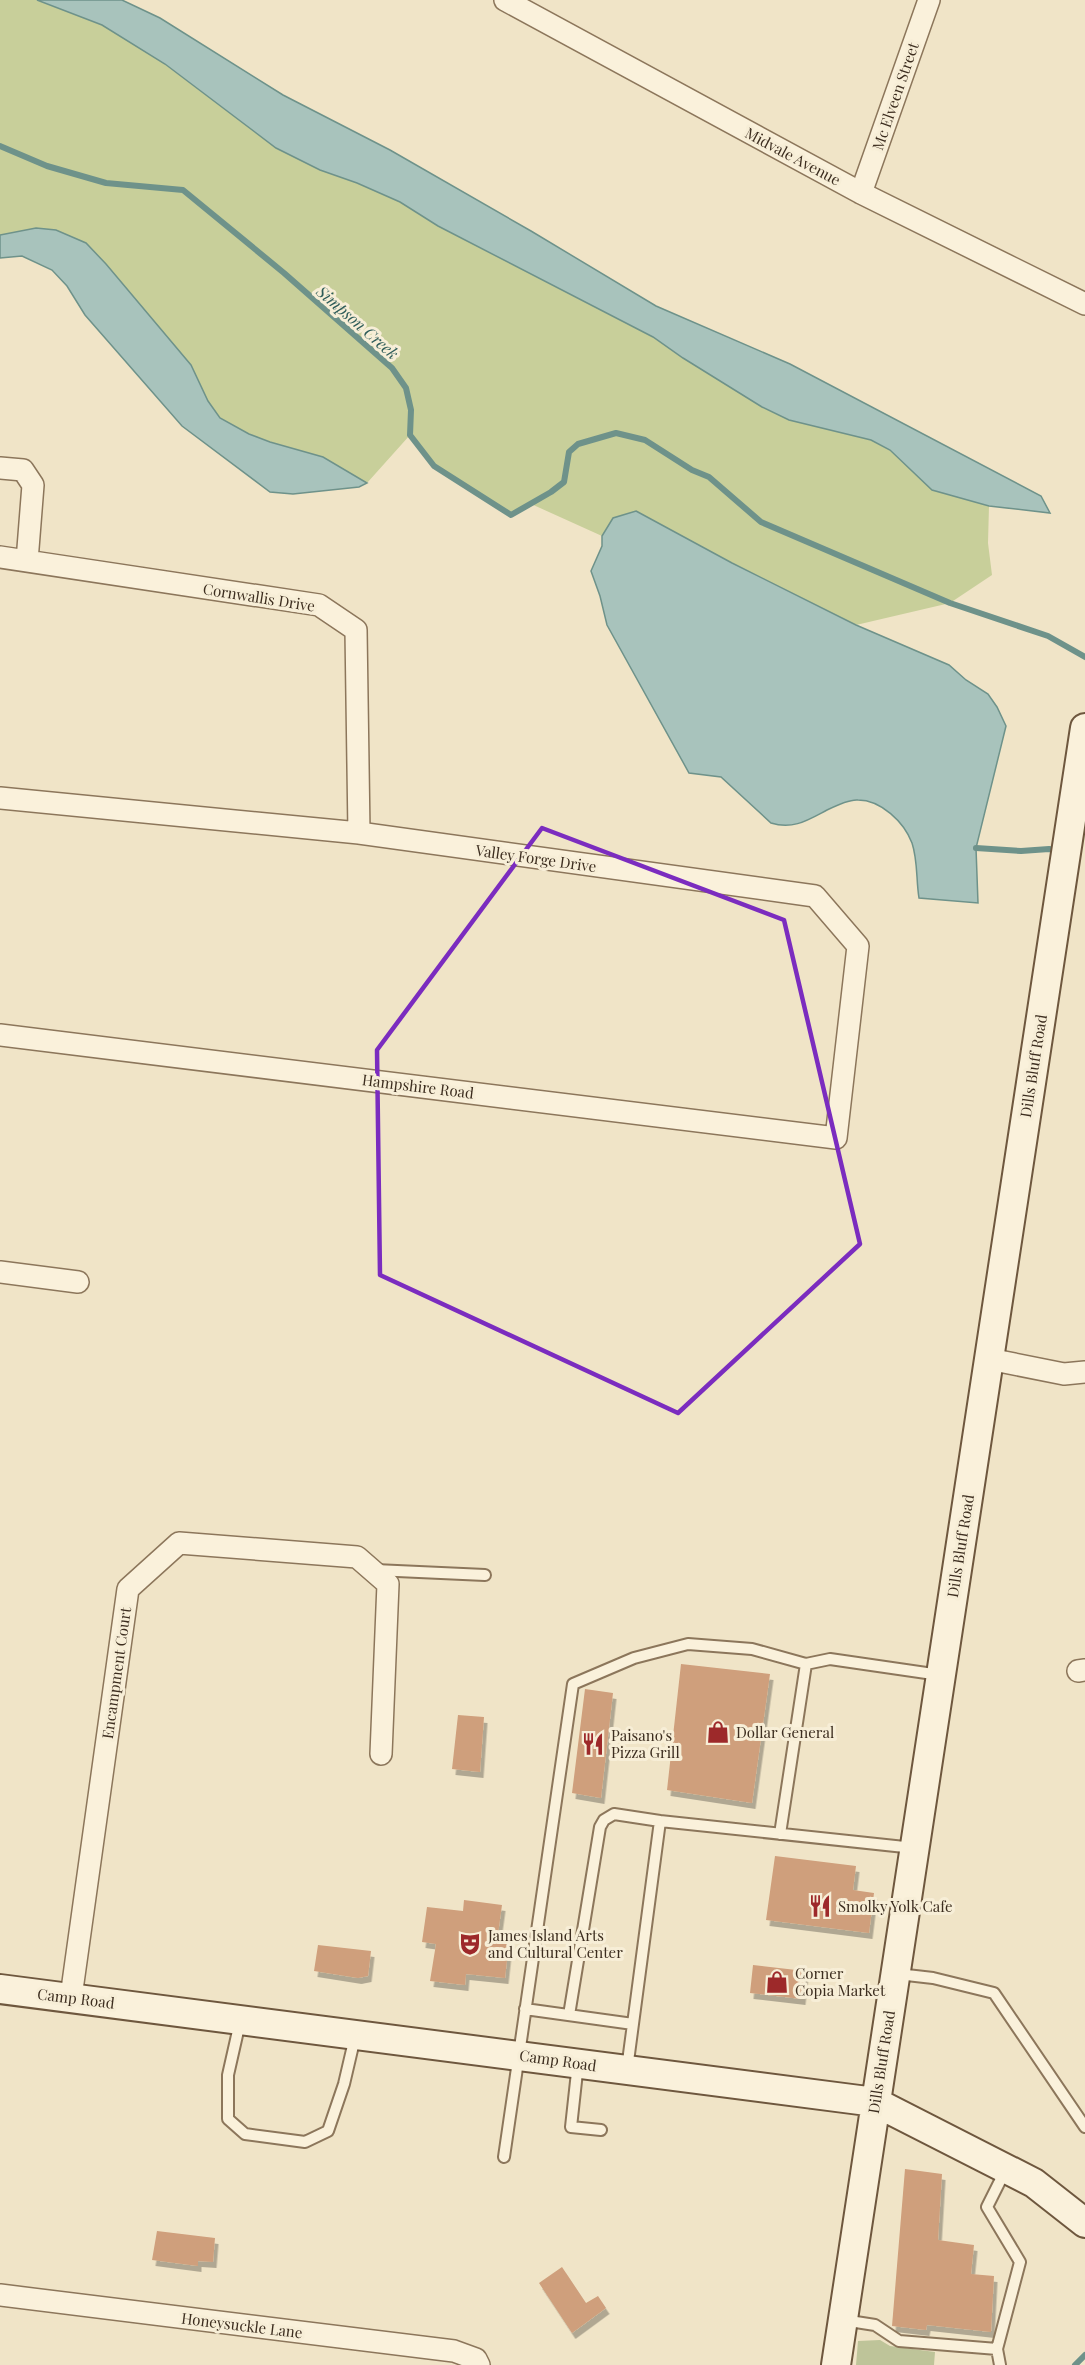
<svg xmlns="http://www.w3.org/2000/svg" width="1085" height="2365" viewBox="0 0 1085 2365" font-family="'Playfair Display',serif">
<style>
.green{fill:#c8cf9a}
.cemetery{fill:#bec499}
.water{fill:#a8c3bc;stroke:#6e928a;stroke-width:1.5}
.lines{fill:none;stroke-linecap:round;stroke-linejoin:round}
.stream{stroke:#6e928a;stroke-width:6}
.building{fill:#cf9f7c;filter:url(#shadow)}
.lane-casing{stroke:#8c765b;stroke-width:14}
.street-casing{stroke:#8c765b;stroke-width:24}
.secondary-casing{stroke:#6e573e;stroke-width:32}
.lane{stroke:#faf1db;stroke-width:10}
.street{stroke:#faf1db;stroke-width:21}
.secondary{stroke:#faf1db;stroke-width:28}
.marked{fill:none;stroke:#7b2cbf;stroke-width:4.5;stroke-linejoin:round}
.labels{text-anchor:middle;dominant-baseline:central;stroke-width:6;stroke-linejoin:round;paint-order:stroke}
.street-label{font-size:15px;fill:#3c2d1f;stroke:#f7eed7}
.poi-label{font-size:15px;fill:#3c2d1f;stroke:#f7eed7;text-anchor:start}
.water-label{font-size:16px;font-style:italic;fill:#2e5c59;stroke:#f7eed7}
</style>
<defs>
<filter id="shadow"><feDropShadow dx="3.5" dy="6" stdDeviation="0" flood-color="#0004"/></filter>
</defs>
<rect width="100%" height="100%" fill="#f0e4c7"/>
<path class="green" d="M0 0H37L102 25 165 64 276 148 320 170 357 183 400 202 438 226 653 337 683 358 789 420 871 440 890 450 932 490 989 506 988 543 992 575 950 603 856 625 732 563 636 511 613 518 602 536 529 503 511 515 434 466 410 435 367 483 323 457 270 442 249 434 220 418 208 401 191 365 106 264 86 243 36 228 0 235Z"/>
<path class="cemetery" d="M880 2340 890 2346 935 2352 934 2365H856L858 2341Z"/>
<path class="water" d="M37 0H122L160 18 283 95 390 150 531 231 656 306 790 364 1041 496 1050 513 989 506 932 490 890 450 871 440 789 420 762 407 683 358 653 337 438 226 400 202 357 183 320 170 276 148 165 64 102 25Z
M36 228 56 230 86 243 106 264 191 365 208 401 220 418 249 434 270 442 323 457 367 483 359 487 293 494 270 492 182 426 85 315 67 286 52 270 22 256 0 258V235Z
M636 511 732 563 856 625 949 665 966 680 988 694 997 707 1006 726 976 848 978 903 919 898C916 880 918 861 912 843 904 822 881 800 858 800 849 799 835 806 827 810 808 820 793 830 771 823L721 777 689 773 607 625 600 596 591 571 602 546V536L613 518Z"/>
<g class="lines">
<path class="stream" d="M0 146 47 166 106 183 183 190 284 273 392 368 406 388 411 410 410 435 434 466 511 515 551 492 564 482 569 452 578 444 616 433 645 440 692 470 709 477 761 522 950 603 1048 636 1085 657
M976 848 1021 851 1049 849 1058 850
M1075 2365 1085 2355"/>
</g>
<path class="building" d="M681 1664 770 1674 752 1803 667 1790Z
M585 1689 613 1693 601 1798 572 1793Z
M458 1715 484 1717 480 1772 452 1769Z
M775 1856 856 1866 853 1890 874 1893 869 1933 766 1920Z
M464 1900 502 1905 497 1941 509 1942 505 1978 466 1974 465 1985 430 1981 436 1944 422 1942 427 1907 463 1911Z
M318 1945 371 1951 368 1976 358 1978 314 1971Z
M753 1965 805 1971 802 1999 750 1993Z
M905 2169 942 2174 938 2240 974 2245 971 2274 994 2276 991 2332 927 2325 926 2330 892 2326Z
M157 2231 215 2238 213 2262 198 2261V2266L152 2260Z
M562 2267 586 2303 598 2296 606 2308 572 2333 539 2283Z"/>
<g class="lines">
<g class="lane-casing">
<path id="lane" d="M375 1570 485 1575
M780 1834 806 1664 830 1659 940 1675
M898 1974 933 1978 994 1993 1085 2127
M525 2009 633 2024
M569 2015 600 1827 604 1820 614 1814 660 1821
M240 2022 228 2075V2119L245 2134 305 2142 328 2131 344 2084 355 2037
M578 2063 571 2127 601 2130
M627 2069 660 1821 914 1848
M504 2157 573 1684 634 1658 688 1644 752 1649 806 1664
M843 2320 875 2325 899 2341 997 2349
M1000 2365 997 2349 1020 2262 987 2207 1006 2169"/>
</g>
<g class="street-casing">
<path id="street" d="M505 0 861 193 1085 304
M861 193 929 0
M0 468 23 470 33 485 27 561
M0 557 319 605 356 630 359 833
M0 798 359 833 815 896 858 946 836 1138 0 1035
M0 1272 78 1282
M989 1359 1064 1374 1085 1372
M1078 1671 1085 1670
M71 1997 128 1589 179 1543 357 1557 388 1584 381 1754
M0 2295 454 2351 476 2359 479 2365"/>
</g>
<g class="secondary-casing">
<path id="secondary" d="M0 1989 875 2102 1034 2183 1085 2223
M836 2365 1085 728"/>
</g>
<use href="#lane" class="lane"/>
<use href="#street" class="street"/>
<use href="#secondary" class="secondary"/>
</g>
<path class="marked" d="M542 828 784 920 860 1244 678 1413 380 1275 377 1050Z"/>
<defs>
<g id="shop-bare" transform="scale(1.8)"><path d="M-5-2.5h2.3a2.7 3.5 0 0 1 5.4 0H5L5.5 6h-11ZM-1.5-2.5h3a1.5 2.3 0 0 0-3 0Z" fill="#9d292a" stroke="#f7eed7" stroke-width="2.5" paint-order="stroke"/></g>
<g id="restaurant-bare" transform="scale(1.8)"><path d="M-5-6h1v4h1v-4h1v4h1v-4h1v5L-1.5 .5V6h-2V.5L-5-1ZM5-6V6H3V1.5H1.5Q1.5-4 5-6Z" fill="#9d292a" stroke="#f7eed7" stroke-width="2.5" paint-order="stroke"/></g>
<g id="theatre-bare" transform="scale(1.8)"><path d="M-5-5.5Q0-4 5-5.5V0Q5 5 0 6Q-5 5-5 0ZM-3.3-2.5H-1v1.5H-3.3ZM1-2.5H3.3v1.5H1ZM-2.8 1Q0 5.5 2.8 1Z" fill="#9d292a" stroke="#f7eed7" stroke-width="2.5" paint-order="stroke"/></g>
</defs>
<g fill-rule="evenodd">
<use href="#shop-bare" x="718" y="1732"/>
<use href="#restaurant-bare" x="593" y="1744"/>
<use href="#restaurant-bare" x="820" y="1906"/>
<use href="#theatre-bare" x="470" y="1944"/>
<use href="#shop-bare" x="777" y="1982"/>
</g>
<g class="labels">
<g class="street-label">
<text transform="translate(895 96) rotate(-71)">Mc Elveen Street</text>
<text transform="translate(793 156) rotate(28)">Midvale Avenue</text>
<text transform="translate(259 597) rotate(9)">Cornwallis Drive</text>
<text transform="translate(536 858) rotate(8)">Valley Forge Drive</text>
<text transform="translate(1033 1066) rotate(-81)">Dills Bluff Road</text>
<text transform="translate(418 1086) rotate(7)">Hampshire Road</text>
<text transform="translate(960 1546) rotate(-81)">Dills Bluff Road</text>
<text transform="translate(116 1673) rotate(-82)">Encampment Court</text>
<text transform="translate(76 1998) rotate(7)">Camp Road</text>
<text transform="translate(558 2060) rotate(8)">Camp Road</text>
<text transform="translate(881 2062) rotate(-81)">Dills Bluff Road</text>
<text transform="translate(242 2325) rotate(7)">Honeysuckle Lane</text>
</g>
<g class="poi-label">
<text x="736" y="1732">Dollar General</text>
<text x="611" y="1735">Paisano's<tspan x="611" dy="17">Pizza Grill</tspan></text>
<text x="838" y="1906">Smolky Yolk Cafe</text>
<text x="488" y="1935">James Island Arts<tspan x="488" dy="17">and Cultural Center</tspan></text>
<text x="795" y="1973">Corner<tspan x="795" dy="17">Copia Market</tspan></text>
</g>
<g class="water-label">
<text transform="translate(358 322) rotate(41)">Simpson Creek</text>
</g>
</g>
</svg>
